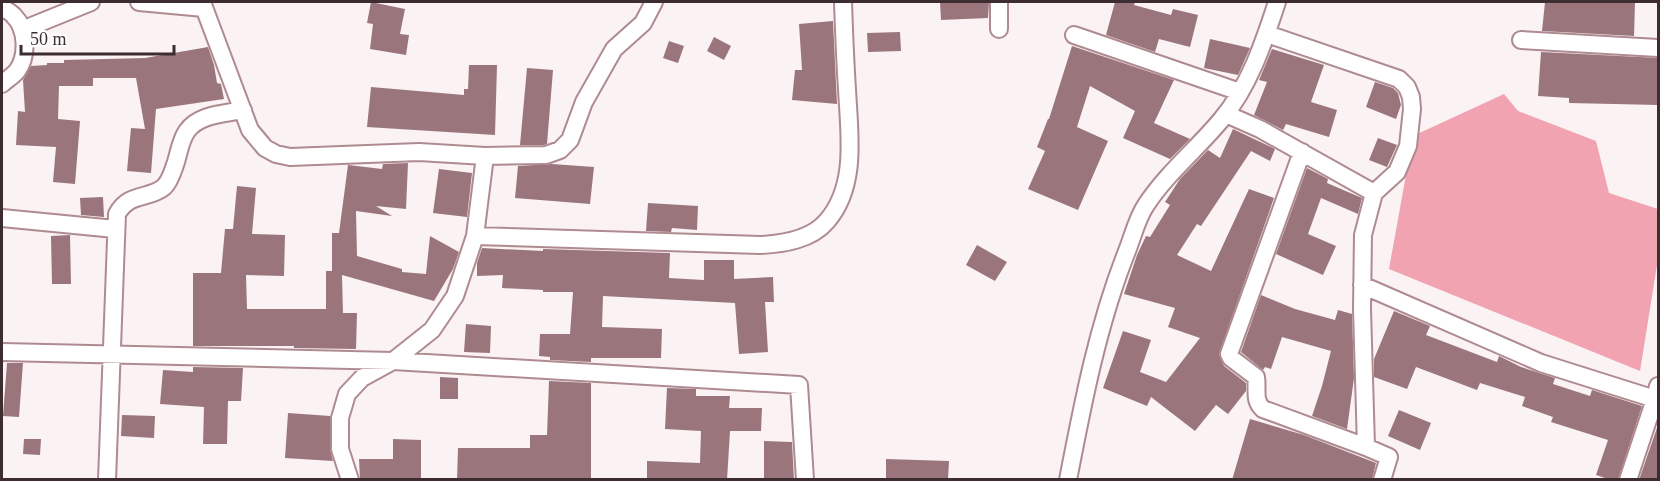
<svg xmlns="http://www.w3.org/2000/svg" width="1660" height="481" viewBox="0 0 1660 481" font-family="'Times New Roman',serif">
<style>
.water{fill:#f1a3b1}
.building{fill:#9a767c}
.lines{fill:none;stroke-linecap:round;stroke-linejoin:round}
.minor-casing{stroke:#af8b91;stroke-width:20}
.minor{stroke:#fff;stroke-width:16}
</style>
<rect width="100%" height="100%" fill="#faf2f3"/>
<path class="water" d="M1504 94 1518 111 1596 141 1609 193 1658 209V259L1640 371 1389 269 1413 136Z"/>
<path class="building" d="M371 2 405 9 400 34 409 35 406 55 370 49 373 24 367 23Z
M940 2H989L988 18 941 20Z
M1115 2H1135L1134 5 1171 15 1173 9 1198 15 1190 47 1159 39 1155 52 1106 35Z
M1545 2H1635L1634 36 1542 31Z
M833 21 837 104 792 100 795 70H802L799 24Z
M900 32 901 51 868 52 867 33Z
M714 37 731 46 724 60 707 51Z
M1210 39 1250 48 1238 75 1204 68Z
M669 41 684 46 678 63 663 58Z
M1072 46 1174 80 1154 123 1190 139 1170 159 1123 138 1135 111 1090 86 1077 127 1108 141 1078 210 1028 189 1045 151 1037 147 1048 119H1049Z
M208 47 214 65 217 83 221 84 224 99 156 109 151 173 127 171 131 128 145 129 136 78H93V86H59L58 119 80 121 75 184 53 182 56 147 16 145 18 111 25 112 23 80 31 66 47 65V63H64V60L145 58Z
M1272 49 1324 65 1311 102 1337 110 1329 137 1286 124 1283 130 1254 115 1267 82 1259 80Z
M1541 52 1659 58V105L1569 103V98L1538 96Z
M469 65H497L495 135 367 127 371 87 464 95V89H468Z
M527 68 553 70 547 144 544 145H520Z
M1375 82 1393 88 1398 93 1401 105 1396 119 1366 107Z
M1233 129 1275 149 1270 161 1251 151 1201 226 1197 224 1177 255 1211 271 1249 189 1274 198 1219 354 1224 366 1246 383V391L1228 414 1216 405 1195 431 1151 397 1147 406 1103 388 1123 331 1151 340 1140 372 1166 382 1200 338 1168 327 1175 308 1124 294 1137 255 1146 236 1150 237 1170 205 1165 202 1180 179 1208 150 1220 158Z
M1378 138 1397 145 1387 167 1369 160Z
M408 163 406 209 376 206 392 216 356 211 357 256 402 269V272L426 274 430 236 459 252 453 269 434 301 342 275 343 313H357L356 349 294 348V346H193V273H221L225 229H233L237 186 256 188 252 234 285 235 284 276 246 275 247 309H326V271H332V233H339L348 165 382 169 383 164Z
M552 164 594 167 590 204 515 198 518 166Z
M1307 168 1328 179 1327 183 1362 198 1358 214 1321 198 1308 234 1336 246 1323 275 1276 254Z
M439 169 472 173 467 217 433 213Z
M103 197 104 217 81 215 80 198Z
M648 203 698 206 697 230 672 228 671 232 646 231Z
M70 235 71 284H52L51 236Z
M977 245 1007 262 995 281 966 265Z
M482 248 543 251V249L670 253 669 278 704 280V260H734V279L773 277 774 302H765L768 352 739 354 735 303 603 296 602 327 662 329 661 358H591V362L550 360V357L539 356 540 334H570L573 292H543V290L502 288 503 275 477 276V263Z
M1261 295 1295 309 1335 320 1338 310 1352 314 1354 378 1347 429 1312 416 1322 386 1331 351 1282 337 1271 369 1265 367 1263 370 1241 352Z
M1394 311 1430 326 1426 335 1497 362 1499 356 1521 367 1555 378 1553 384 1590 396 1592 390 1642 406 1618 480H1611L1596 475 1608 440 1551 422 1553 417 1522 406 1525 397 1480 383 1477 390 1416 367 1407 389 1374 377V359Z
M466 324 491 326 490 353 464 352Z
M7 363H23L19 417 3 416Z
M193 367 243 368 241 401H228L227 444H203L204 407 160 404 163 370 193 372Z
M440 377 458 378V399H440Z
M549 381 591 383V480H457L458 448H530V435H547Z
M667 388 696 389V396H730L729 408H762L761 431H730L727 480H647V461L700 463 701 431 665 429Z
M1399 410 1431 423 1420 450 1388 436Z
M288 413 330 416V449L333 461 285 458Z
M122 415 155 416 154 438 121 436Z
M1250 419 1304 435 1376 463 1372 480H1232Z
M1659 422V480H1639Z
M24 439H41L40 455 23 454Z
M393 439 421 440V480H360L359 459H393Z
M764 441 792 442 794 480H764Z
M886 459 949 461 948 480H886Z"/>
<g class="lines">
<g class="minor-casing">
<path id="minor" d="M139 2 204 8
M202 2 250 130 265 148 276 154 290 157 419 152 485 156 475 236 455 296 432 330 393 361 362 378 347 394 340 418V449L350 480
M999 2V29
M2 7C5 10 11 12 14 16 27 29 28 56 17 71 13 76 6 80 2 84
M22 30 91 2
M1267 34 1399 79 1407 87 1411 97 1412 109 1408 146 1397 172 1374 193 1363 235 1362 309 1366 447 1263 409C1253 400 1258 389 1256 377L1231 358 1229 354 1302 152
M1074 35 1240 92
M1521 40 1658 48
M1226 114 1260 129 1374 193
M485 156 546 155 560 150 570 140 584 102 614 49 643 23 654 2
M2 218 115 229
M475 236 760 245C783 244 811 240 827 221 858 185 849 132 847 89 845 60 844 31 843 2
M1362 285 1541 363 1655 399 1658 386
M2 352 393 361 799 385 805 480
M1366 447 1389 457 1382 480
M107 480 117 214C129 192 148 200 164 187 171 180 173 170 176 162 179 152 181 139 187 131 199 114 224 114 243 110
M1068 480C1083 402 1098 324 1127 251 1133 236 1137 218 1146 205 1167 173 1197 149 1221 120 1249 87 1264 42 1277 2
M1628 480 1655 399H1658"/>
</g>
<use href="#minor" class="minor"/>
</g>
<rect width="1660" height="481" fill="none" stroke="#3d2d30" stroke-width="6"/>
<path d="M21 45v9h153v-9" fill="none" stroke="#3d2d30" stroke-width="3"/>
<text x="30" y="45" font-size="18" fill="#3d2d30" stroke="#ffffff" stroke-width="4.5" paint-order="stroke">50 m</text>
</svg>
